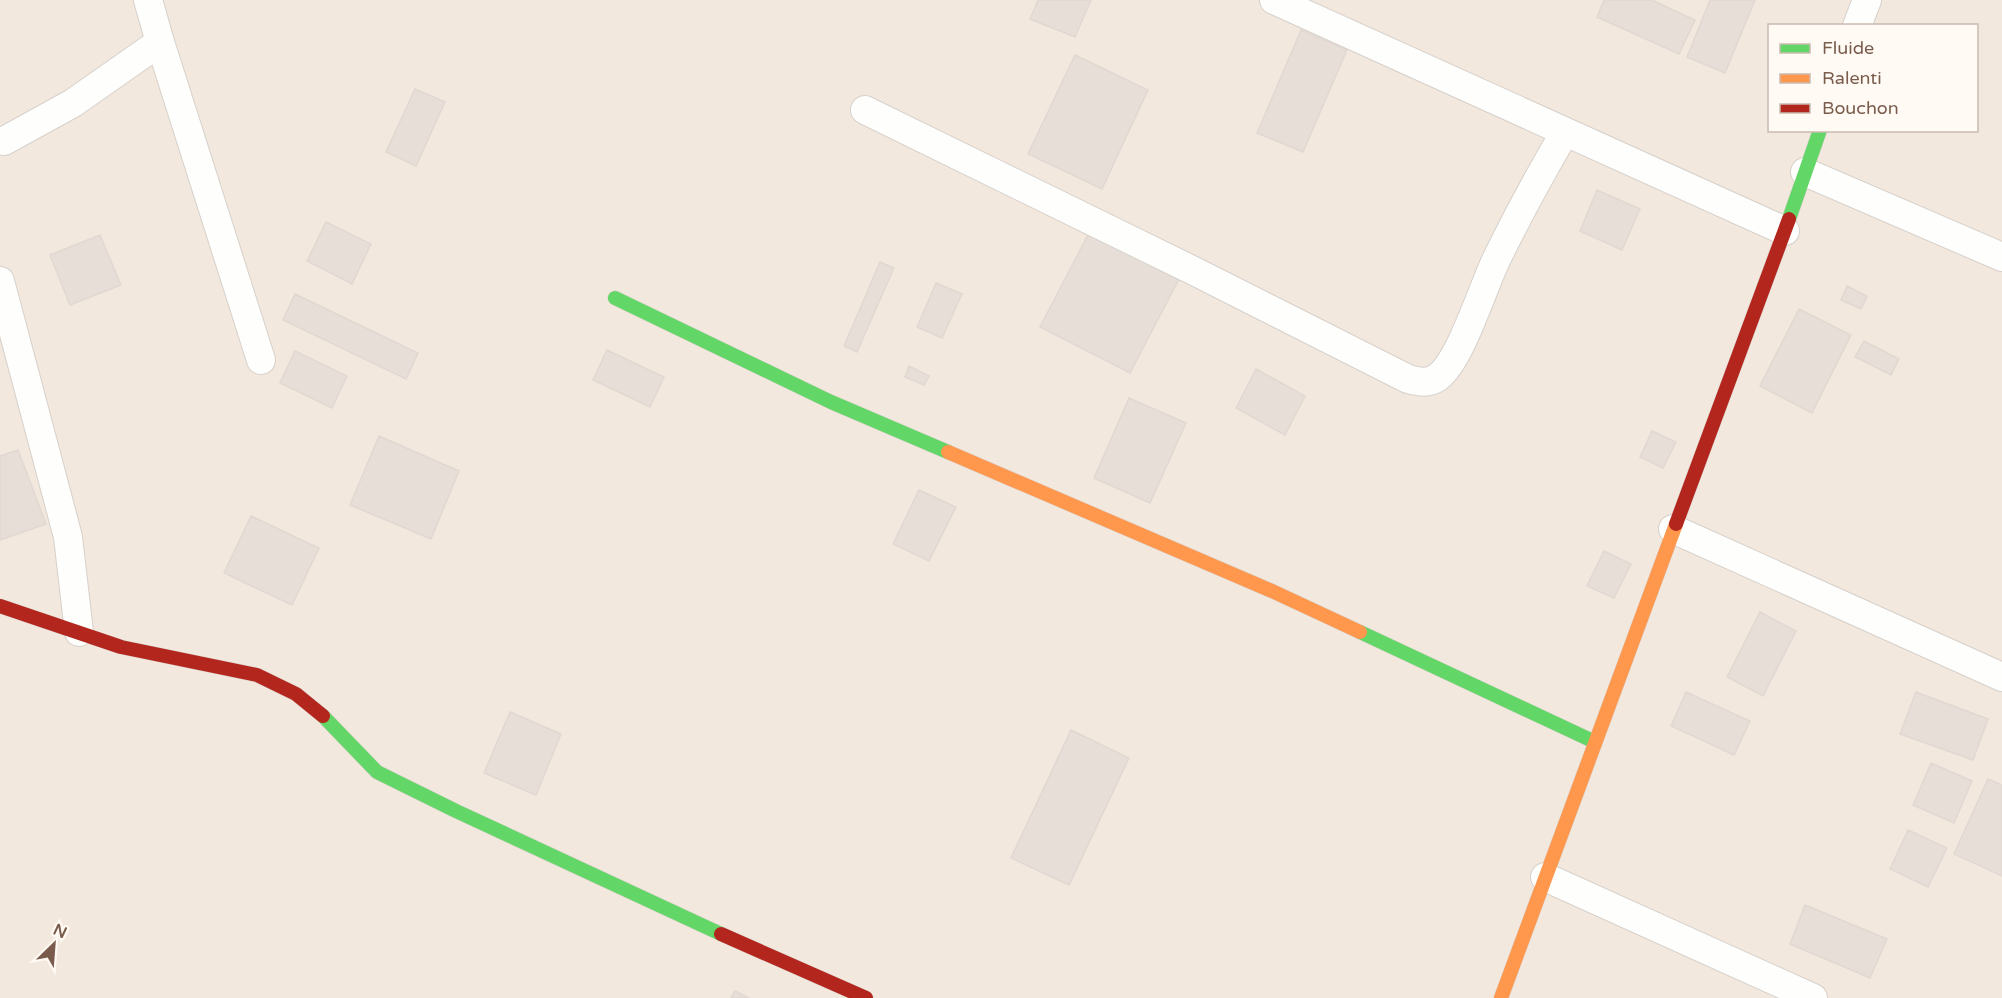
<svg xmlns="http://www.w3.org/2000/svg" width="2002" height="998" viewBox="0 0 2002 998" font-family="'Varela Round',sans-serif">
<style>
.residential{fill:#f2e8de;fill-rule:evenodd}
.building{fill:#e6ded7;stroke:#e2d8d2;stroke-width:1.5}
.lines{fill:none;stroke-linecap:round;stroke-linejoin:round}
.street-casing{stroke:#d7d1cb;stroke-width:30}
.fast-casing{stroke:#d9d2cb;stroke-width:15}
.slow-casing{stroke:#d9d2cb;stroke-width:15}
.jam-casing{stroke:#d9d2cb;stroke-width:15}
.street{stroke:#fefefd;stroke-width:28}
.fast{stroke:#63d668;stroke-width:14}
.slow{stroke:#ff974d;stroke-width:14}
.jam{stroke:#b3261e;stroke-width:14}
</style>
<rect width="100%" height="100%" fill="#f9f5f0"/>
<path class="residential" d="M0 0H2002V998H0ZM1770 26H1976V130H1770Z"/>
<path class="building" d="M1038 0H1091L1075 37 1030 19Z
M1604 0H1652L1695 20 1679 54 1597 17Z
M1710 0H1755L1725 73 1687 57Z
M1301 30 1347 50 1303 152 1257 133Z
M1075 55 1148 90 1102 189 1028 154Z
M415 89 445 102 416 166 386 152Z
M1597 190 1640 209 1622 250 1580 231Z
M326 222 371 244 352 284 307 261Z
M1089 233 1179 279 1130 373 1040 327Z
M100 235 121 285 70 305 50 255Z
M880 262 894 268 857 352 844 346Z
M936 283 962 294 942 338 917 327Z
M1847 286 1867 296 1861 309 1841 300Z
M295 294 418 353 406 379 283 320Z
M1799 309 1851 335 1812 413 1760 386Z
M1864 341 1899 359 1891 375 1855 357Z
M607 350 664 377 650 407 593 380Z
M295 351 347 376 332 408 280 383Z
M909 366 929 376 924 385 905 377Z
M1256 369 1305 396 1285 435 1236 408Z
M1129 398 1186 423 1150 503 1094 478Z
M1652 431 1676 442 1663 468 1640 457Z
M379 436 459 471 431 539 350 505Z
M18 450 46 524 0 540V456Z
M919 490 956 507 929 561 893 544Z
M251 516 319 548 292 605 224 573Z
M1604 551 1631 564 1614 598 1587 586Z
M1760 612 1796 631 1763 696 1727 677Z
M1686 692 1750 721 1734 755 1671 726Z
M1916 692 1988 719 1973 760 1900 734Z
M510 712 561 734 536 795 484 773Z
M1071 730 1129 758 1069 885 1011 858Z
M1931 763 1972 781 1954 823 1913 805Z
M1988 779 2002 785V876L1954 854Z
M1908 830 1947 848 1928 887 1890 869Z
M1805 905 1887 939 1870 978 1790 944Z
M735 991 749 998H731Z"/>
<g class="lines">
<g class="street-casing">
<path id="street" d="M148 0 160 42 261 360
M1274 0 1785 231
M1857 26 1867 0
M865 110 1196 272 1408 379C1420 382 1428 384 1438 377 1461 360 1483 286 1497 258 1518 215 1541 173 1565 132
M4 141 73 103 160 42
M1805 172 2002 257
M0 281 68 537 79 632
M1673 529 2002 677
M1545 877 1813 998"/>
</g>
<g class="fast-casing">
<path id="fast" d="M1789 219 1820 130
M615 298 831 402 948 452
M1360 632 1595 742
M323 716 377 772 456 811 721 934"/>
</g>
<g class="slow-casing">
<path id="slow" d="M948 452 1272 591 1360 632
M1501 998 1676 524"/>
</g>
<g class="jam-casing">
<path id="jam" d="M1676 524 1789 219
M0 606 121 647 257 675 296 694 323 716
M721 934 866 998"/>
</g>
<use href="#street" class="street"/>
<use href="#fast" class="fast"/>
<use href="#slow" class="slow"/>
<use href="#jam" class="jam"/>
</g>
<rect x="1768" y="24" width="210" height="108" fill="#fffaf3" stroke="#cabbb1" stroke-width="1.5"/>
<rect x="1780" y="44" width="30" height="9" fill="#63d668" stroke="#cabbb1" stroke-width="1.5"/>
<text x="1822" y="54" font-size="18" fill="#7a5c4d">Fluide</text>
<rect x="1780" y="74" width="30" height="9" fill="#ff974d" stroke="#cabbb1" stroke-width="1.5"/>
<text x="1822" y="84" font-size="18" fill="#7a5c4d">Ralenti</text>
<rect x="1780" y="104" width="30" height="9" fill="#b3261e" stroke="#cabbb1" stroke-width="1.5"/>
<text x="1822" y="114" font-size="18" fill="#7a5c4d">Bouchon</text>
<g transform="translate(54 944) rotate(25)" stroke="#fffaf3" stroke-width="4.5" paint-order="stroke">
<path d="M0-4.5L10 22L0 15L-10 22Z" fill="#7a5c4d"/>
<text y="-9" font-size="16" font-weight="bold" text-anchor="middle" fill="#7a5c4d">N</text>
</g>
</svg>
